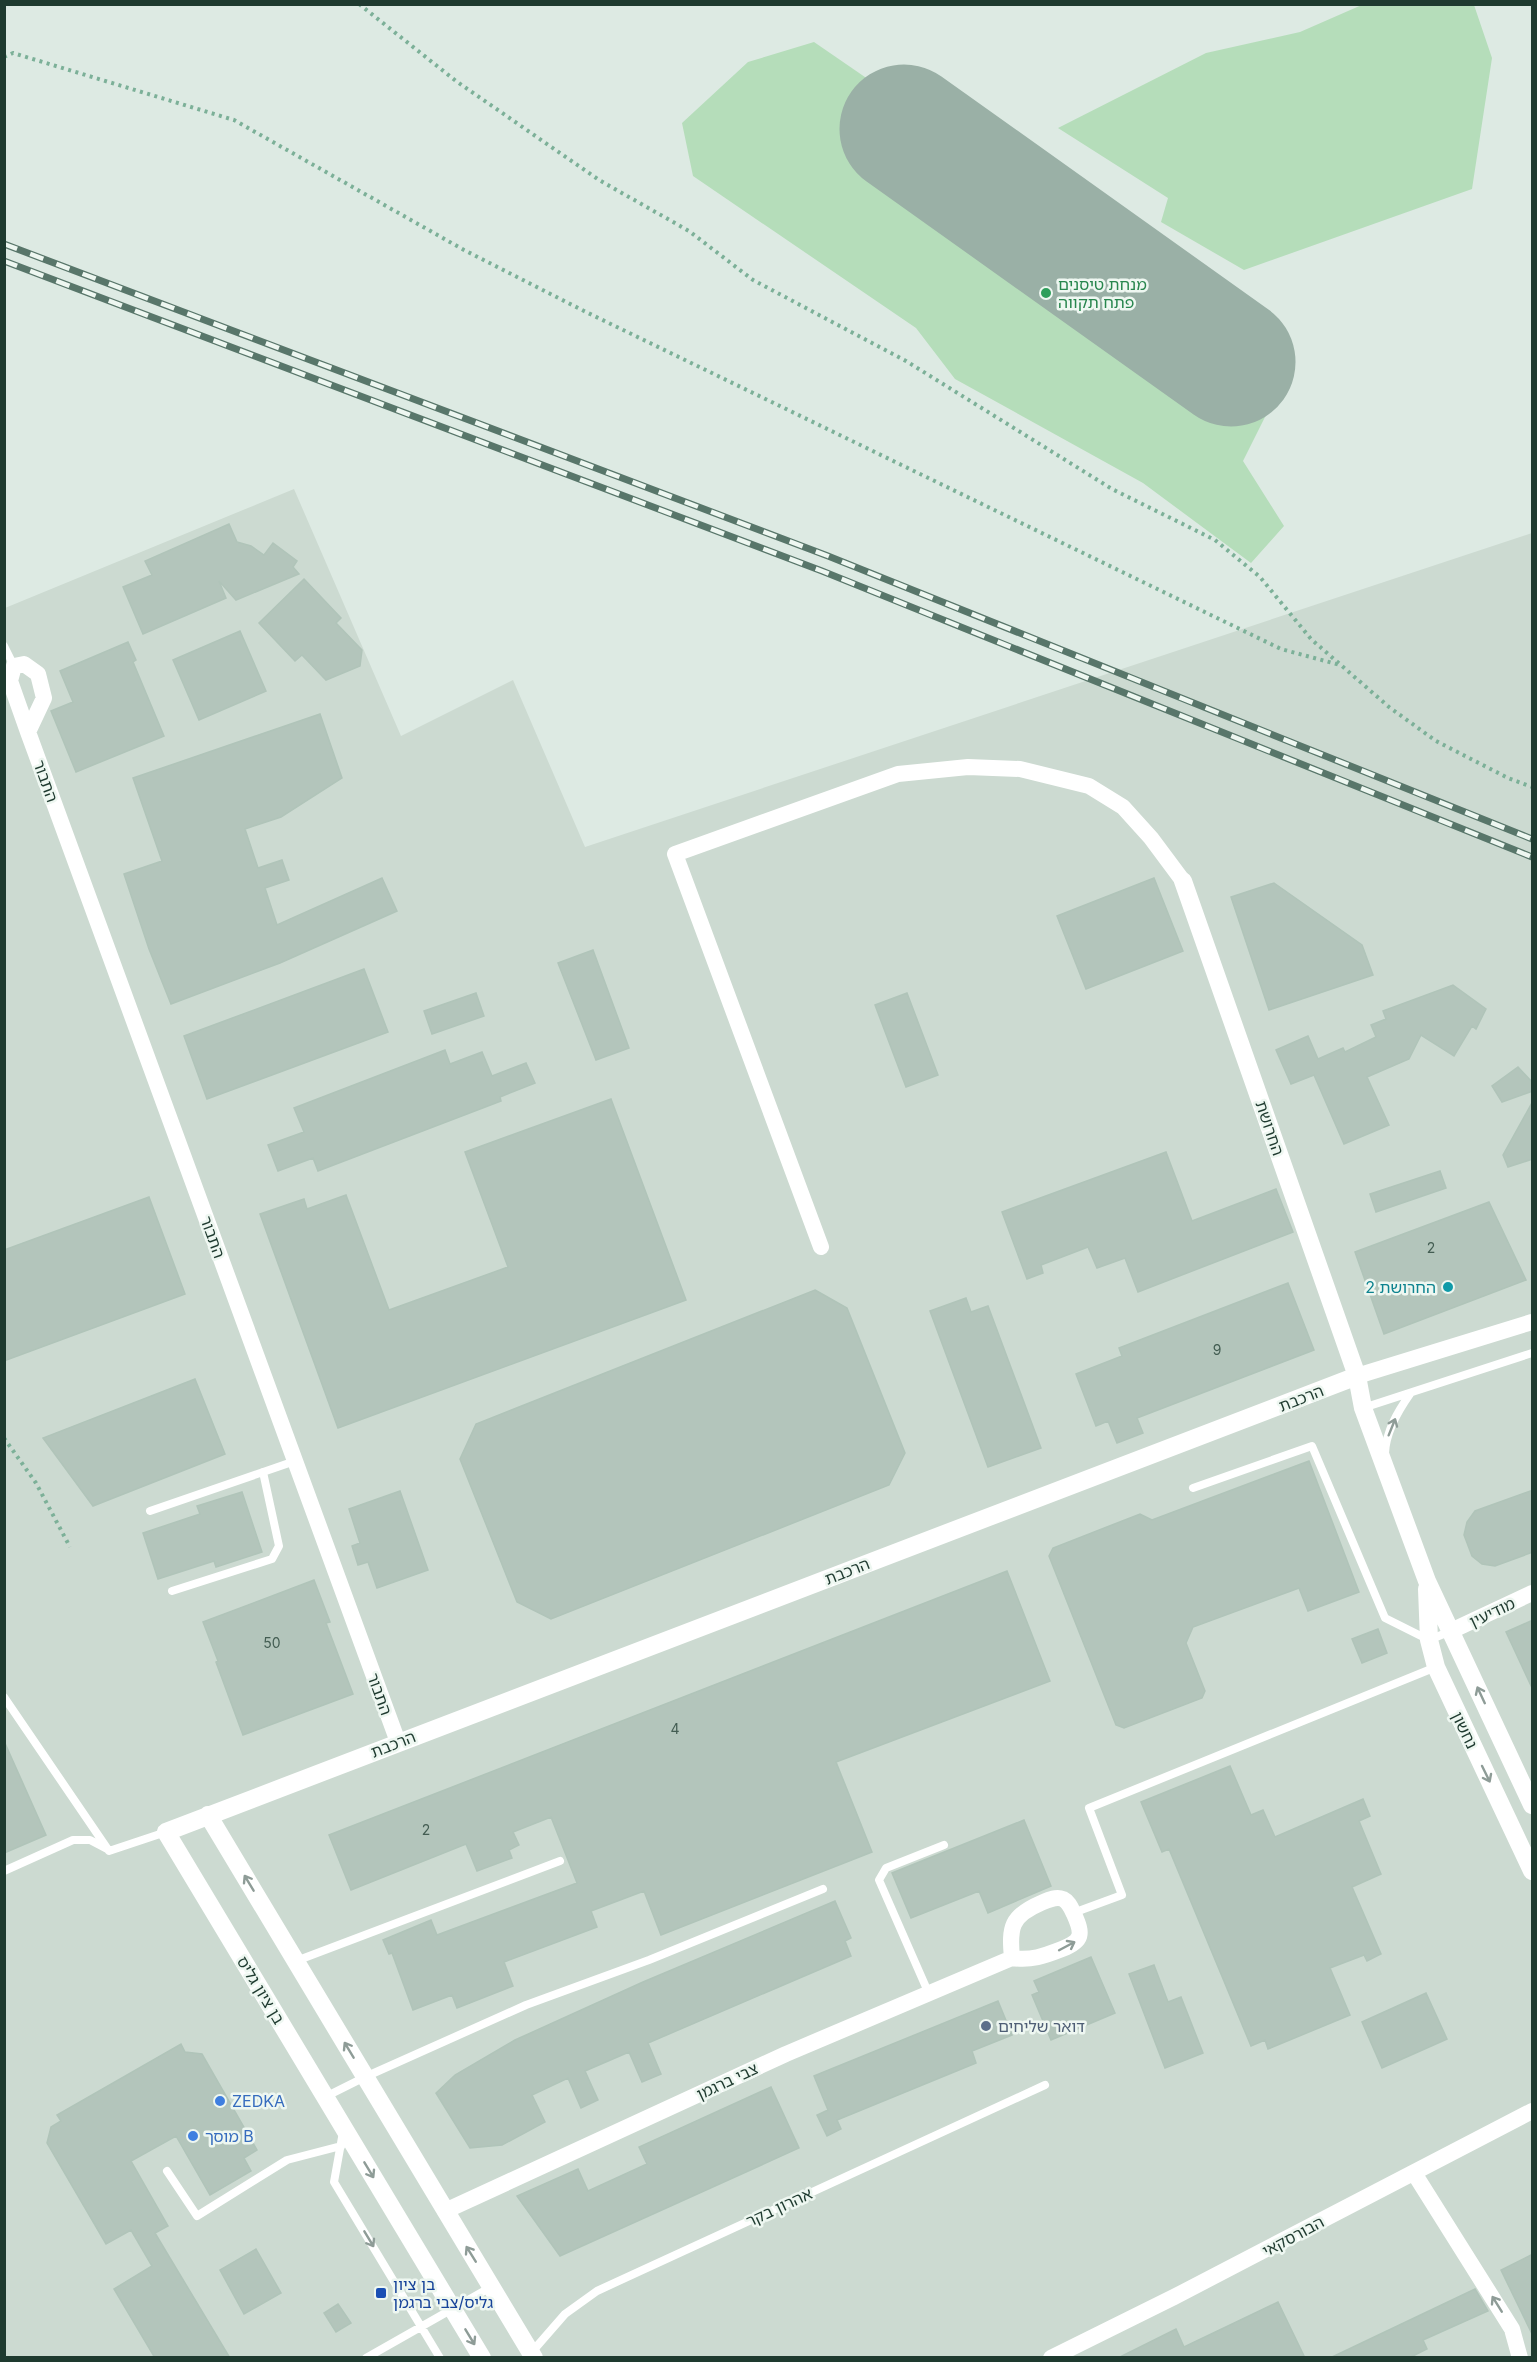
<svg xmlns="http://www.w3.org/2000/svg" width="1537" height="2362" viewBox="0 0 1537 2362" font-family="Inter,'Noto Sans Hebrew',sans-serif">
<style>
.built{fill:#ccdad1}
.green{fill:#b5ddba}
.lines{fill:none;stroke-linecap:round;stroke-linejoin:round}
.runway{stroke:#9ab0a6;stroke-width:129}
.building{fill:#b3c5bb;stroke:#b0c4b9;stroke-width:1.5}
.path{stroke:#7cb098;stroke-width:4;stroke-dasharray:3 4.5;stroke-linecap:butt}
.service{stroke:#fff;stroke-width:8}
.minor{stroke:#fff;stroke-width:16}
.tertiary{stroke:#fff;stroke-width:18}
.rail-casing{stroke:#58766a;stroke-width:7}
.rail{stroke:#eef7f1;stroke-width:4.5;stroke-dasharray:14;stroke-linecap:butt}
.oneway{stroke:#8e9c97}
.leisure-dot{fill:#2e9e5b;stroke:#eef7f1;stroke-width:2}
.culture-dot{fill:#0f9aa8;stroke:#eef7f1;stroke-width:2}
.service-dot{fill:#5c6f8a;stroke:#eef7f1;stroke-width:2}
.shop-dot{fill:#3f7fe0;stroke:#eef7f1;stroke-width:2}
.transit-dot{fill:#1a4fb4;stroke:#eef7f1;stroke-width:2}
.labels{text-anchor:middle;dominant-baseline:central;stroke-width:5;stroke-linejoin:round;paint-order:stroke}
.number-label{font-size:14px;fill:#435d52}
.leisure-label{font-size:16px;fill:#27864d;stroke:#eef7f1;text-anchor:start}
.street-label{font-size:16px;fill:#1e3a2f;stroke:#eef7f1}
.culture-label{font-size:16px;fill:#0d838f;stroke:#eef7f1;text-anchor:end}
.service-label{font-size:16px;fill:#4e5e75;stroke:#eef7f1;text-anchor:start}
.shop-label{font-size:16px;fill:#366cbe;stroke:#eef7f1;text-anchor:start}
.transit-label{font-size:16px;fill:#164399;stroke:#eef7f1;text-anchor:start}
</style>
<rect width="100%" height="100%" fill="#ddeae3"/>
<path class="built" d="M294 489 401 736 513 680 585 847 1532 533V2357L5 2358V608Z"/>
<path class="green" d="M1364 4 1474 5 1492 58 1472 189 1244 270 1161 222 1168 198 1058 128 1206 53 1300 32Z
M814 42 878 86 922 83 1063 185 1090 186 1135 234 1205 276 1253 309 1283 348V356L1292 363 1243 461 1284 526 1251 563 1143 483 955 379 916 328 693 176 682 123 748 62Z"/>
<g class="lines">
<path class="runway" d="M904 129 1231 362"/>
</g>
<path class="building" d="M229 524 237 542 251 546 264 555 273 543 297 561 293 567 299 574 236 600 219 581 226 598 143 634 123 587 152 575 145 561Z
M304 579 341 618 336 623 362 650 360 666 326 680 302 655 295 661 259 623Z
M240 631 266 691 199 720 173 660Z
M128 642 136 660 133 662 164 736 76 772 51 711 73 702 60 671Z
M320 714 342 778 281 817 245 829 258 868 282 860 289 880 265 888 277 925 382 878 397 911 280 963 171 1004 149 949 124 874 162 861 133 778Z
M1154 878 1183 951 1086 989 1057 916Z
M1274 883 1362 945 1373 975 1269 1010 1231 897Z
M593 950 629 1048 596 1060 558 963Z
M364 969 388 1032 207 1099 184 1036Z
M1453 985 1486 1009 1476 1029 1472 1026 1454 1056 1421 1035 1409 1059 1367 1077 1389 1125 1344 1144 1314 1075 1291 1084 1276 1050 1308 1036 1318 1059 1343 1048 1345 1052 1376 1037 1371 1025 1386 1019 1383 1011Z
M476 993 484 1016 432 1034 424 1011Z
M907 993 938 1075 906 1087 875 1005Z
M445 1050 450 1064 482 1052 492 1076 526 1063 535 1083 500 1097 501 1101 318 1171 313 1158 278 1171 268 1145 304 1132 294 1108Z
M1518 1067 1533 1083V1091L1502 1102 1492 1086Z
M611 1099 686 1300 338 1428 260 1214 304 1199 307 1209 346 1195 389 1310 508 1267 465 1152Z
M1533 1101V1159L1508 1167 1503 1155Z
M1166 1152 1192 1221 1276 1189 1293 1232 1138 1292 1125 1258 1097 1268 1088 1247 1041 1265 1043 1273 1027 1279 1002 1212Z
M1440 1171 1446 1188 1376 1212 1370 1194Z
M149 1197 185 1294 4 1361V1250Z
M1489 1202 1526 1280 1384 1334 1355 1252Z
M1288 1283 1314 1350 1137 1418 1143 1433 1117 1443 1108 1421 1096 1426 1076 1374 1122 1356 1119 1348Z
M815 1290 847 1308 905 1453 889 1485 551 1619 517 1602 460 1459 476 1424Z
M966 1298 971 1312 988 1306 1041 1448 988 1467 930 1311Z
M195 1379 225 1454 93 1506 43 1438Z
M1309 1461 1359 1592 1308 1611 1299 1588 1193 1627 1186 1643 1205 1691 1202 1698 1124 1728 1116 1725 1049 1556 1053 1548 1140 1514 1152 1520Z
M1533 1490V1552L1495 1566 1482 1564 1472 1556 1464 1535 1467 1522 1475 1511Z
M400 1491 428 1570 377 1588 368 1562 358 1565 352 1546 360 1543 349 1509Z
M242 1492 262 1552 216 1567 214 1561 158 1579 143 1533 200 1514 197 1506Z
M1007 1571 1050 1681 836 1762 872 1852 661 1935 644 1891 591 1911 597 1927 504 1962 513 1986 457 2008 452 1995 413 2010 392 1953 389 1954 383 1940 431 1920 437 1935 577 1883 551 1817 513 1832 519 1845 509 1850 512 1858 477 1871 466 1844 351 1890 329 1835Z
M314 1580 330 1622 326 1623 353 1694 243 1735 216 1662 218 1661 203 1622Z
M1533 1620V1690L1506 1632Z
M1378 1629 1387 1653 1362 1663 1352 1639Z
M4 1741 46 1835 4 1853Z
M1230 1766 1251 1815 1263 1810 1275 1837 1363 1799 1370 1816 1359 1821 1381 1874 1352 1887 1381 1954 1367 1961 1364 1955 1330 1968 1350 2015 1268 2049 1265 2040 1251 2046 1169 1849 1162 1852 1141 1802Z
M1024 1820 1051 1886 988 1913 979 1891 911 1918 892 1873Z
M835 1901 851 1938 845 1941 851 1956 648 2043 661 2074 642 2082 629 2052 585 2071 598 2100 581 2108 568 2078 532 2095 545 2122 502 2145 470 2148 436 2093 455 2075 515 2040 643 1982Z
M1091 1957 1115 2013 1051 2040 1032 1995 1039 1992 1034 1981Z
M1154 1965 1168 2002 1181 1997 1203 2053 1165 2068 1129 1974Z
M1426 1993 1447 2039 1382 2068 1362 2022Z
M998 2001 1012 2035 972 2051 976 2063 837 2120 841 2129 827 2136 817 2115 828 2110 814 2076Z
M181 2044 185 2052 202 2054 257 2150 244 2158 251 2171 210 2195 176 2136 131 2161 168 2226 155 2233 230 2358H155L114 2289 152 2266 131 2230 106 2244 47 2143 51 2127 61 2121 57 2115Z
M771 2087 799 2148 560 2256 517 2196 578 2169 588 2191 647 2164 639 2147Z
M256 2249 281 2293 244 2314 220 2270Z
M1533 2254V2336L1501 2270Z
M1475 2289 1488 2311 1423 2340 1427 2349 1409 2358H1330Z
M1278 2302 1305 2358H1118L1176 2329 1184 2347Z
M338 2304 351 2323 336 2332 324 2313Z"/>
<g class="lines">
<path class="path" d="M359 4 456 81 599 180 689 231 753 280 906 361 1112 489 1215 540 1260 577 1311 639 1389 707 1436 741 1508 778 1532 787
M4 57 13 53 234 120 464 250 584 311 1281 649 1340 665
M4 1438 36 1483 70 1547"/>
<path class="service" d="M4 646 14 666
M1363 1408 1532 1353
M1385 1453C1386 1431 1398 1411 1410 1394
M1193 1488 1312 1446 1385 1618 1429 1640 1451 1631
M150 1511 295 1461
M172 1591 272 1559 279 1546 263 1472
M4 1697 109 1851 166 1832
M4 1871 73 1840H90L109 1850
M1073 1913 1122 1895 1089 1808 1436 1667
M296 1961 560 1861
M929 1994 879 1880 886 1868 944 1845
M325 2097 365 2077 526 2005 649 1960 823 1889
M343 2132 334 2182 440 2358
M167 2171 197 2216 287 2160 341 2146
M531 2353 565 2314 597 2291 1045 2085
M366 2358 491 2287"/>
<path class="minor" d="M28 732 44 698 38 674 24 664 14 666 10 681 28 732 398 1742
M821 1247 675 854 898 774 968 767 1020 769 1089 786 1123 807 1151 838 1183 881
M1357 1376 1532 1322
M1451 1631 1532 1593
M1414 2173 1512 2329 1520 2358
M445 2211 786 2054 1012 1958C1031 1961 1044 1956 1062 1949 1083 1941 1083 1934 1074 1914 1071 1908 1069 1902 1063 1899 1056 1896 1048 1900 1041 1903 1011 1916 1009 1927 1012 1958
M1051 2358 1174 2297 1532 2111"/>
<path class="tertiary" d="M1183 881 1357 1376 1363 1408 1427 1581 1532 1805
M1427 1589 1429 1640 1436 1667 1532 1871
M208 1815 534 2358
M482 2358 166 1832 1357 1376"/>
<g class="rail-casing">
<path id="rail" d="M4 244 828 556 1532 839
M4 261 822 571 1532 857"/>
</g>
<use href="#rail" class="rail"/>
</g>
<defs><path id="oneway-shaft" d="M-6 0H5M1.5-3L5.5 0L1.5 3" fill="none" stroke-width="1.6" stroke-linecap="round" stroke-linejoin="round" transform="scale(1.5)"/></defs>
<g class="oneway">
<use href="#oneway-shaft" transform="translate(1392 1427) rotate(-68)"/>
<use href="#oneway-shaft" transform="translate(1481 1695) rotate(-115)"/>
<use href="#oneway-shaft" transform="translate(1486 1774) rotate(64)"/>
<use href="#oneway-shaft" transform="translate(249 1883) rotate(-121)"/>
<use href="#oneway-shaft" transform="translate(1067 1946) rotate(-28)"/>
<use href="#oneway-shaft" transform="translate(349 2050) rotate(-121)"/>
<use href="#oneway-shaft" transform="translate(369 2170) rotate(59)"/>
<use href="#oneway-shaft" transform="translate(369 2239) rotate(59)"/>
<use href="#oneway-shaft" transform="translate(471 2254) rotate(-122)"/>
<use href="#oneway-shaft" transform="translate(1497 2304) rotate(-122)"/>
<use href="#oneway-shaft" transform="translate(470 2337) rotate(59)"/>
</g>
<circle class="leisure-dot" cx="1046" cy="293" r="6"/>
<circle class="culture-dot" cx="1448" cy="1287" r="6"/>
<circle class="service-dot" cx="986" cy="2026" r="6"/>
<g class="shop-dot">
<circle cx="220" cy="2101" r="6"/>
<circle cx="193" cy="2136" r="6"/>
</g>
<rect class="transit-dot" x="375" y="2287" width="12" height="12" rx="3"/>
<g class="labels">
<g class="number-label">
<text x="1431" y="1247">2</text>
<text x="1217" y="1349">9</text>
<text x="272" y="1642">50</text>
<text x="675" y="1728">4</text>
<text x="426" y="1829">2</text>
</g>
<g class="leisure-label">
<text x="1058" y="284">מנחת טיסנים<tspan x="1058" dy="18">פתח תקווה</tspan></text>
</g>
<g class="street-label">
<text transform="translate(46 781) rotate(70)">התבור</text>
<text transform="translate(1270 1128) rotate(71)">החרושת</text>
<text transform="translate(213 1237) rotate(70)">התבור</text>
<text transform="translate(1301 1398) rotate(-21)">הרכבת</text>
<text transform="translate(847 1571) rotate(-21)">הרכבת</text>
<text transform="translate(1492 1612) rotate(-25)">מודיעין</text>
<text transform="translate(380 1694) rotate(70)">התבור</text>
<text transform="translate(1465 1730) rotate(64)">נחשון</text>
<text transform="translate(393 1744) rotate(-21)">הרכבת</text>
<text transform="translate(261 1990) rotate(59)">בן ציון גליס</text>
<text transform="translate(727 2081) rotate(-25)">צבי ברגמן</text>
<text transform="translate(779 2207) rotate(-25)">אהרון בקר</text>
<text transform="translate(1293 2236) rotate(-28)">הבורסקאי</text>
</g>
<g class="culture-label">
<text x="1436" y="1287">החרושת 2</text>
</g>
<g class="service-label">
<text x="998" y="2026">דואר שליחים</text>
</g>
<g class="shop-label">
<text x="232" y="2101">ZEDKA</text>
<text x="205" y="2136">מוסך B</text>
</g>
<g class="transit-label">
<text x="393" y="2284">בן ציון<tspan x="393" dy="18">גליס/צבי ברגמן</tspan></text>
</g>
</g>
<rect width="1537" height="2362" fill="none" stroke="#1e3a2f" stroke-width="12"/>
</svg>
